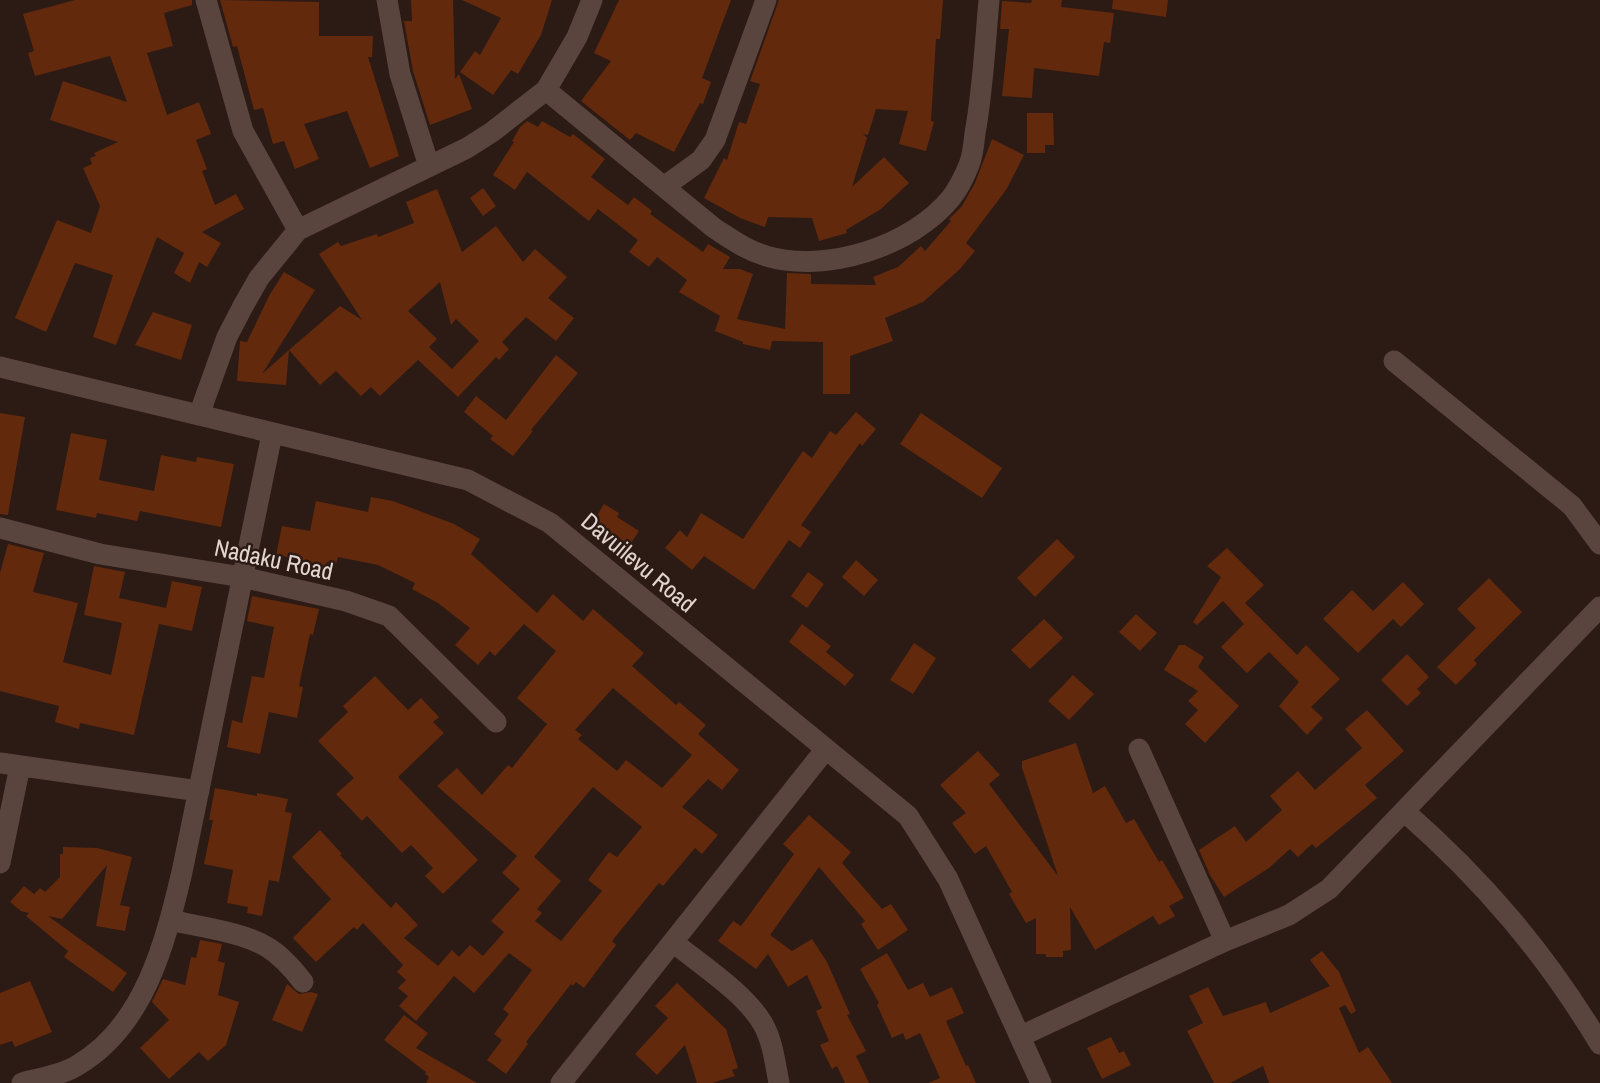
<svg xmlns="http://www.w3.org/2000/svg" width="1600" height="1083" viewBox="0 0 1600 1083" font-family="'Archivo Narrow',sans-serif">
<style>
.building{fill:#63290c;fill-rule:evenodd}
.lines{fill:none;stroke-linecap:round;stroke-linejoin:round}
.minor{stroke:#5a453e;stroke-width:21}
.labels{text-anchor:middle;dominant-baseline:central;stroke-width:5;stroke-linejoin:round;paint-order:stroke}
.street-label{font-size:24px;fill:#e3d6d1;stroke:#2c1a14}
</style>
<rect width="100%" height="100%" fill="#2c1a14"/>
<path class="building" d="M75 0H192V5L164 13 173 46 147 53 167 115 199 102 211 134 196 140 207 169 202 171 215 205 236 194 244 209 202 232 221 243 207 267 199 262 190 283 174 273 184 253 157 237 116 345 93 337 113 275 75 263 46 332 15 318 57 220 91 233 100 206 83 168 92 164 90 158 96 156 94 153 118 142 50 120 63 81 127 102 110 56 35 76 28 53 34 51 23 14Z
M220 0 319 2V36H373L372 57H368L399 156 370 168 347 111 304 124 319 159 295 169 284 141 273 144 263 108 254 110 237 46 233 47Z
M411 0H453L455 79 459 74 472 109 430 125 413 71 404 21H412Z
M462 0H552L541 35 518 74 511 70 493 95 460 72 475 51 480 55 501 18Z
M619 0H731L702 78 711 82 703 104 700 103 674 152 636 133 630 140 581 101 611 61 594 53Z
M779 0H943L940 39H936L931 121 934 122 926 151 899 144 908 111 876 109 868 135 863 134 867 138 852 187 884 157 909 183 881 209 846 230 847 233 819 241 812 218 768 217 765 227 740 218 704 198 724 158 727 160 739 122 746 124 760 84 750 81Z
M1032 0H1062L1061 7 1114 13 1110 43 1104 42 1099 76 1034 68 1032 98 1002 96 1009 29H1000L1002 1 1031 3Z
M1113 0H1168L1166 17 1112 9Z
M1027 113H1053L1054 145H1045V153H1027Z
M527 121 538 127 542 121 570 137 573 134 605 159 591 177 628 205 634 197 652 211 650 214 703 252 708 244 730 257 723 269H740L753 274 737 319 785 329 787 273 811 274V284L876 285 873 277 898 267 921 246 925 251 951 221 949 219 962 206 975 183 992 139 1024 155 1006 190 966 243 975 251 959 270 923 302 885 318 893 341 850 356V394H823V342L772 341 770 350 743 344V342L715 331 720 316 679 292 687 280 657 257 649 267 629 252 638 240 598 209 589 221 527 172 515 190 493 175 514 142 512 141 520 127Z
M483 188 496 206 483 216 470 198Z
M437 189 462 252 496 226 523 262 535 249 567 277 548 298 574 318 556 341 526 317 502 342 509 349 499 360 496 357 458 397 418 360 380 396 371 387 361 396 336 371 320 385 289 350 340 306 362 320 319 254 338 242 341 246 377 234 378 237 414 223 406 202ZM440 282 451 325 456 319 479 341 452 369 429 347 437 339 408 311Z
M284 272 315 290 262 374 289 350 286 385 237 381 240 341 247 342 269 296Z
M153 312 192 325 181 360 135 345Z
M556 355 578 373 531 430 533 431 513 456 490 439 493 436 464 412 476 396 506 420Z
M856 412 876 429 862 446 860 443 801 525 811 532 800 548 789 540 754 590 704 556 692 570 665 548 680 530 687 537 701 513 743 539 803 451 812 458 830 431 836 435Z
M0 413 25 417 8 515 0 514Z
M921 413 1002 468 982 498 900 444Z
M71 433 107 440 99 480 154 491 161 455 196 462 197 457 234 464 221 527 140 511 137 521 97 513 96 518 56 510Z
M371 497 393 501 454 524 480 539 471 554 537 613 553 594 583 621 593 609 644 653 632 666 676 705 679 702 706 725 698 734 739 770 722 790 708 779 682 807 718 835 702 854 695 848 663 886 659 883 612 941 616 945 584 988 576 982 573 986 571 984 526 1042 528 1044 506 1074 487 1060 502 1040 494 1034 509 1014 503 1009 532 970 509 953 474 993 454 976 416 1021 399 1006 408 996 398 988 406 980 397 972 403 965 363 923 357 930 354 927 316 962 293 938 331 899 292 857 320 830 342 854 340 855 391 908 396 902 418 925 404 938 438 966 452 950 459 957 470 945 483 956 504 932 491 921 520 889 502 873 517 856 437 786 457 768 482 795 508 765 512 768 547 724 517 698 556 651 524 624 495 656 490 651 478 665 455 645 470 628 438 603 412 589 415 583 378 565 338 557 336 564 327 562 325 569 304 564V560L276 555 282 526 310 531 316 501 368 512ZM613 688 692 755 662 788 626 760 617 771 578 739 582 735 575 730ZM593 787 642 827 617 857 609 852 588 880 602 891 561 941 535 921 542 913 537 909 561 881 534 857Z
M604 504 619 513 617 517 639 531 626 551 610 540 613 536 592 524Z
M1057 539 1075 557 1035 597 1017 578Z
M8 544 44 553 33 592 78 603 63 662 111 675 122 623 84 615 94 566 125 572 119 598 166 608 172 581 202 587 192 631 159 624 134 735 80 723 79 729 55 722 59 706 0 691V573Z
M1227 548 1264 585 1245 603 1297 655 1306 645 1340 679 1311 707 1323 718 1307 735 1279 706 1299 682 1269 652 1247 673 1221 647 1244 624 1223 601 1197 625 1193 622 1221 577 1207 566Z
M856 560 878 580 864 596 842 577Z
M808 572 824 584 807 608 791 596Z
M1489 578 1522 612 1474 660 1477 664 1456 685 1437 667 1476 628 1457 609Z
M1403 582 1424 604 1401 627 1393 619 1358 653 1323 619 1352 590 1373 611Z
M252 596 319 609 313 635 310 634 299 686 303 687 297 718 269 712 260 754 227 747 232 720 242 723 252 676 264 678 274 627 247 621Z
M1136 614 1157 633 1140 651 1119 632Z
M1044 619 1063 638 1030 669 1011 650Z
M802 624 831 646 826 652 854 675 845 686 789 642Z
M914 643 936 658 913 694 890 680Z
M1179 645H1185L1204 657 1198 667 1239 706 1205 743 1185 724 1198 710 1188 701 1198 691 1164 670Z
M1407 654 1429 677 1417 689 1421 693 1407 706 1381 680Z
M1073 675 1094 694 1069 720 1048 701Z
M375 676 408 710 421 698 439 717 433 722 444 733 398 777 478 860 443 894 425 876 433 868 411 845 402 853 367 816 362 821 336 794 354 778 318 741 348 712 343 706Z
M1367 710 1404 751 1365 785 1377 798 1316 848 1312 844 1298 857 1290 849 1269 868 1224 897 1210 875 1199 850 1235 826 1246 842 1282 810 1270 796 1298 771 1315 790 1362 748 1345 729Z
M1076 743 1093 793 1105 786 1126 823 1134 819 1159 862 1162 860 1184 898 1169 906 1175 916 1159 925 1153 916 1095 950 1070 907 1071 950 1063 951V957H1046V954H1036V918L1026 923 1009 894 1012 892 986 846 975 854 952 823 966 813 940 785 978 751 1000 775 989 784 1058 876 1022 768V761Z
M215 788 257 796V793L288 799 285 812 292 813 279 882 269 880 262 916 247 913 248 907 227 903 233 870 204 864 213 820H209Z
M809 815 851 852 842 863 882 909 891 904 908 930 878 950 861 924 865 921 819 867 770 935 792 951 812 939 827 962 850 1014 847 1015 866 1051 856 1056 869 1083H845L837 1066 832 1069 820 1045 829 1041 816 1011 822 1008 807 975 788 987 768 954 756 969 718 941 733 921 741 926 794 854 783 844Z
M63 847 97 848 132 857 120 905 130 907 125 931 96 926 107 865 62 919 48 916 127 973 113 992 64 957 68 951 26 916 29 913 21 911 10 902 24 886 34 894 40 888 45 892 60 877V854H63Z
M200 940 222 944 218 961 225 963 218 995 239 1002 226 1045 208 1061 199 1052 169 1079 140 1048 169 1020 152 1002 163 979 185 985 191 957 196 958Z
M1322 951 1339 972 1356 1011 1351 1014 1345 1005 1339 1008 1359 1053 1368 1047 1392 1083H1269L1263 1066 1230 1083H1214L1187 1031 1203 1023 1189 996 1208 987 1223 1016 1266 1002 1270 1013 1330 986 1310 960Z
M887 953 908 990 923 983 930 997 952 987 964 1013 946 1021 966 1066 968 1065 976 1083H928L940 1078 920 1033 906 1040 903 1033 892 1038 877 1005 879 1003 860 969Z
M30 981 52 1032 15 1047 12 1041 0 1045V993Z
M677 983 726 1029 738 1068 732 1070 735 1076 712 1083H697L685 1045 657 1075 635 1054 668 1018 655 1006Z
M287 984 299 994 311 992 318 994 302 1032 272 1020Z
M404 1015 428 1033 416 1048 477 1083H426L429 1077 425 1074 426 1072 384 1040Z
M1111 1037 1119 1053 1124 1051 1131 1065 1102 1079 1087 1048Z"/>
<g class="lines">
<path class="minor" d="M206 0 243 131 298 230
M387 0 400 74 429 166
M546 90 714 228C731 239 746 250 766 256 826 274 912 246 951 198 958 189 965 175 969 165 973 155 974 143 975 133 983 90 985 44 989 0
M665 186 701 160 715 140 766 0
M1394 361 1572 506 1600 544
M0 367 468 480 550 523 908 816 948 879 1041 1083
M199 415 227 337 242 308 259 278 298 230 467 148 492 132 546 90 577 37 592 0
M0 528 100 554 242 577 346 601 389 616 496 722
M1139 749 1225 941
M0 763 199 791
M1404 811C1484 881 1545 953 1600 1044
M0 863 20 766
M170 920C200 927 242 932 267 947 282 956 293 969 303 982
M673 942C701 965 745 993 763 1024 773 1042 775 1063 779 1083
M1021 1036 1225 941 1289 915 1329 889 1600 607
M22 1083C39 1078 63 1075 78 1065 145 1025 165 943 182 872L272 434
M561 1083 825 750"/>
</g>
<g class="labels">
<g class="street-label">
<text transform="translate(274 559) rotate(12)">Nadaku Road</text>
<text transform="translate(639 562) rotate(40)">Davuilevu Road</text>
</g>
</g>
</svg>
